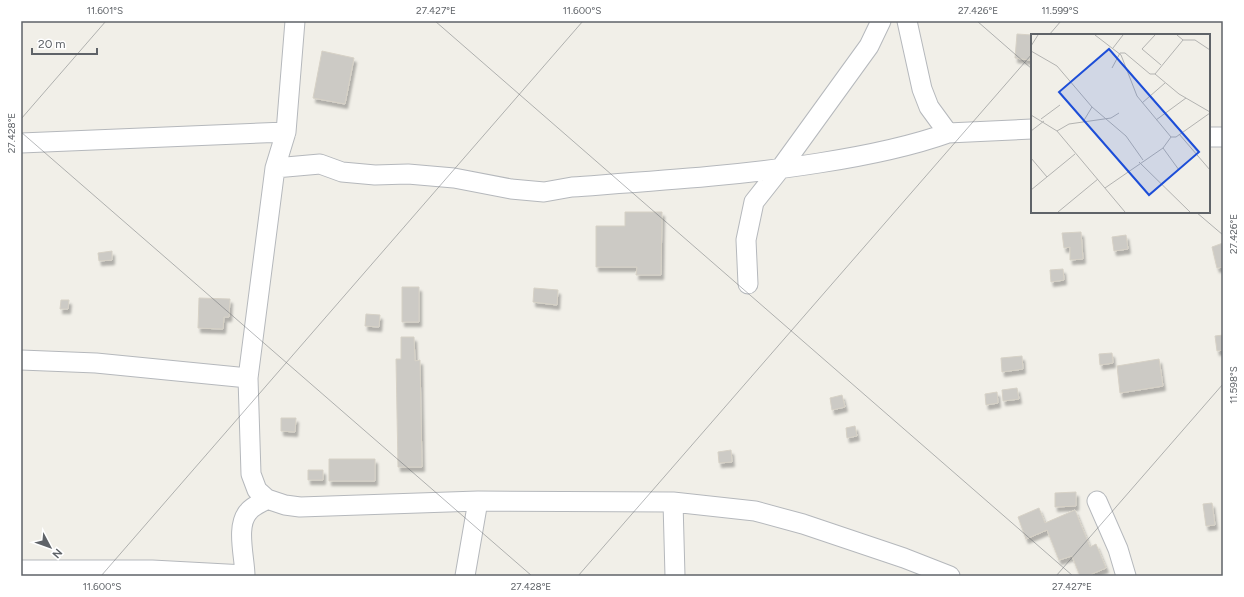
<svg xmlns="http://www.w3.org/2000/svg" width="1244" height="597" viewBox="0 0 1244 597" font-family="Figtree,sans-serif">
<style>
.building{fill:#cccac5;stroke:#d6d1c6;filter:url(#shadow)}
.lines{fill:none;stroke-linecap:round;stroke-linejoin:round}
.street-casing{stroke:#b5b8bc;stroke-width:21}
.street{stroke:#fff;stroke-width:19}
.ticks{fill:none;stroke:#5f6368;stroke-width:1;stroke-opacity:0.45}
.inset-road{fill:none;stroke:#b3b3b1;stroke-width:1}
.view{fill:#1d4ed8;fill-opacity:0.15;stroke:#1d4ed8;stroke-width:2}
.inset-edge{fill:none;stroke:#5f6368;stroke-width:2}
.neatline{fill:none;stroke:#5f6368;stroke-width:1.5}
.ticks-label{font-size:10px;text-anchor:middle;fill:#5f6368}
</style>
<defs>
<filter id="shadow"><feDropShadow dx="2.5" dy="4.5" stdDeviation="1" flood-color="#0004"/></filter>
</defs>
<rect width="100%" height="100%" fill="#f1efe8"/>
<path class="building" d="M1017 34 1032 35 1030 60 1015 58Z
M322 51 354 58 345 104 313 98Z
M625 212H662L661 275H636L637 267H596V226H625Z
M1081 232 1083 259 1070 260V247L1064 248 1062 233Z
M1126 235 1128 249 1114 251 1112 237Z
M1223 243V267L1217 268 1212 247Z
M112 251V260L99 261 98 253Z
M1063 269 1064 280 1051 282 1050 270Z
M402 287H419V322H402Z
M534 288 558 290 557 305 533 302Z
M199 298 230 299 229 317H224L223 329 198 328Z
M61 300H69L68 309H60Z
M366 314 380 315 379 327 365 326Z
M1223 335V350L1217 351 1215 336Z
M401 337H414L415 361 420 360 422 467H398L396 359H401Z
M1112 353 1113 363 1100 365 1099 354Z
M1022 356 1023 369 1002 372 1001 358Z
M1159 359 1163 386 1120 393 1117 366Z
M1017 388 1019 399 1003 401 1002 390Z
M997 392 998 403 986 405 985 394Z
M842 395 845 407 832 410 830 398Z
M281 418H296L295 432 281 431Z
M855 426 857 436 847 438 846 428Z
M731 450 732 462 719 463 718 452Z
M329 459H375V481H329Z
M308 470H323V480H308Z
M1076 492V506L1055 507V493Z
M1212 503 1215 525 1206 526 1203 504Z
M1039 508 1045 523 1075 510 1090 547 1096 544 1106 568 1087 576H1080L1072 556 1059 560 1047 530 1026 539 1018 517Z"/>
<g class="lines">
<g class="street-casing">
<path id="street" d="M295 21 286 132 275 168 248 378 251 474 257 490 267 499 285 505 300 507 478 501 673 502 755 511 803 524 904 558 950 576
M948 133 1032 129
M1209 137H1223
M21 143 286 132
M275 168 320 164 342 172 375 175 408 174 454 178 511 189 544 192 572 187C654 181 737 176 819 163 864 156 906 148 948 133L929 107 922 89 907 21
M748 284 746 240 754 202 780 169 869 46 881 21
M21 360 96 363 248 378
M1097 501 1118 549 1126 576
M673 502 675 576
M21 570H152L245 575
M245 576C245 558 235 525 249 511 253 506 261 503 267 499
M465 576 478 501"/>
</g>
<use href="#street" class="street"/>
</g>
<path class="ticks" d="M435 21 1073 576M977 21 1032 69M1049 35 1061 21M21 119 106 21M21 132 532 576M1196 212 1223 235M101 576 583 21M578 576 1032 54M1056 576 1223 384"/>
<g transform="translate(1031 34)">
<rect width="179" height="179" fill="#f1efe8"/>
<path class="inset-road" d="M64 1 90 21 106 62 140 103 132 114 74 154M124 1 111 15 130 31M146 1 152 6H164L179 16M152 6 124 40 148 60 179 78M0 12 7 1M82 14 92 1M0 17 26 32 61 73M81 34 89 19H94L119 40H124M111 69 134 49M0 81 26 97 94 178M10 85 29 71M125 86 155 64M52 88 80 84 88 79M0 97 13 87M26 97 38 90 52 88 61 73 95 102 112 126M148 100 179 136M140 103H145L179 79M132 114 148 136M0 124 16 143M108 128 159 178M0 156 44 120M27 178 67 145"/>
<path class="view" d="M78 15 168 118 118 161 28 58Z"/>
<rect width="179" height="179" class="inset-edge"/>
</g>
<rect width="1244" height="597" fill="none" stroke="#ffffff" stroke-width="44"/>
<g transform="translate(50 547) rotate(131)" stroke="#ffffff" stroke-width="3" paint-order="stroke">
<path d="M0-3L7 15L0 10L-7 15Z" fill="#5f6368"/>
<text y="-6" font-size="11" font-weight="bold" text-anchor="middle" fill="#5f6368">N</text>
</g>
<path d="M32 48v6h65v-6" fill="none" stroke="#5f6368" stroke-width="2"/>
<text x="38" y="48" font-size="12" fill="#5f6368" stroke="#ffffff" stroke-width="3" paint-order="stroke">20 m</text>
<rect x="22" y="22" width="1200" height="553" class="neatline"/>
<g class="ticks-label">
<text x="105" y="14">11.601°S</text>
<text x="436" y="14">27.427°E</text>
<text x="582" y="14">11.600°S</text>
<text x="978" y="14">27.426°E</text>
<text x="1060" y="14">11.599°S</text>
<text transform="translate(11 133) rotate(-90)" y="4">27.428°E</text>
<text transform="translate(1233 234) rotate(-90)" y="4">27.426°E</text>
<text transform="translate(1233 385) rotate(-90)" y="4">11.598°S</text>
<text x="102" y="590">11.600°S</text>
<text x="531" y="590">27.428°E</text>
<text x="1072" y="590">27.427°E</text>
</g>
</svg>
